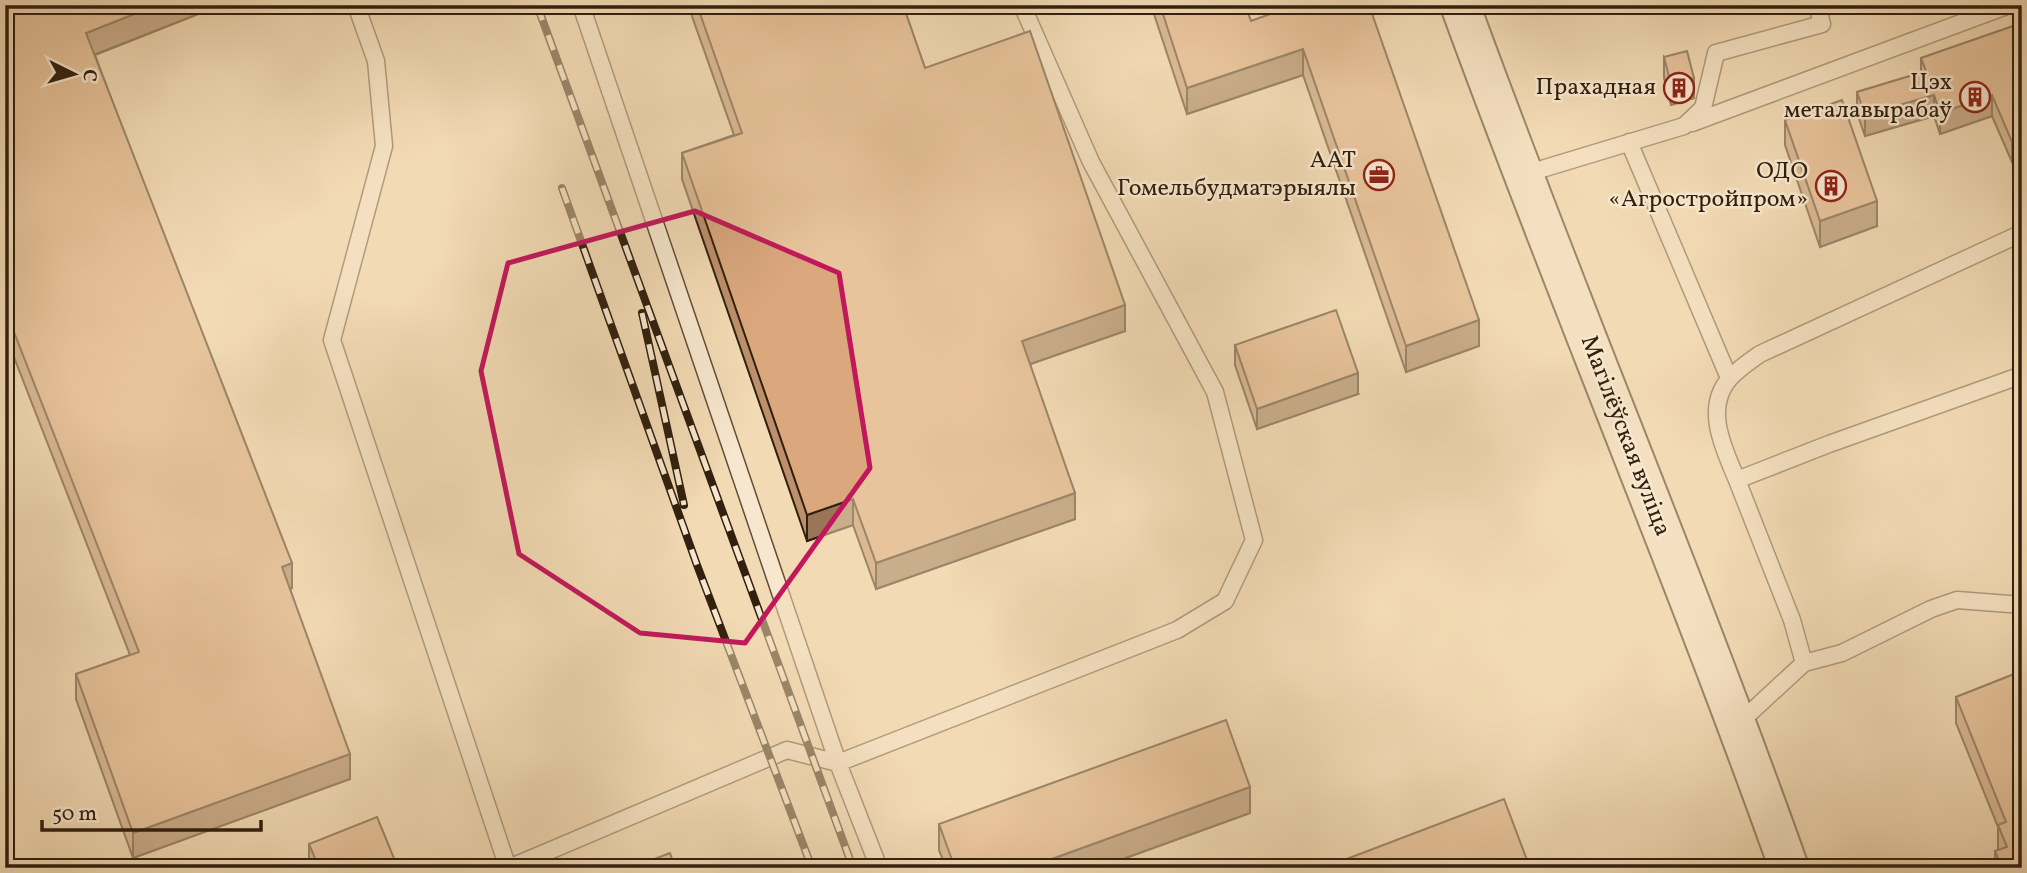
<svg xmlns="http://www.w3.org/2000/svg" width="2027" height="873" viewBox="0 0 2027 873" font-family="Vollkorn,serif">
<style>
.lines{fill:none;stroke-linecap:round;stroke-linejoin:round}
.lane-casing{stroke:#614e38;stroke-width:19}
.secondary-casing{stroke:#31200e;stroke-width:42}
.lane{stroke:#f7e7ce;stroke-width:16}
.secondary{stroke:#f7e7ce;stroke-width:38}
.rail-casing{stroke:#31200e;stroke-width:8}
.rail{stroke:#f7e7ce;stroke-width:5;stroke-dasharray:16;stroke-linecap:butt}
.wall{fill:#bc906c;stroke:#31200e;stroke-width:2}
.shaded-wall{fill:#997658;stroke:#31200e;stroke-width:2}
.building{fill:#dba87e;stroke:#31200e;stroke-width:2}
.marked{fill:none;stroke:#c2185b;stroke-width:5;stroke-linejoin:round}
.labels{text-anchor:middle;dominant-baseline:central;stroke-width:5;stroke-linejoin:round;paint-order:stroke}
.poi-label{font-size:24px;fill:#31200e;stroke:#f7e7ce;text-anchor:end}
.street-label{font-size:24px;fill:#31200e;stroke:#f7e7ce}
</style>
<rect width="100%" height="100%" fill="#f2dab4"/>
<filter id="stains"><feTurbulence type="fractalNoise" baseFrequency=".00286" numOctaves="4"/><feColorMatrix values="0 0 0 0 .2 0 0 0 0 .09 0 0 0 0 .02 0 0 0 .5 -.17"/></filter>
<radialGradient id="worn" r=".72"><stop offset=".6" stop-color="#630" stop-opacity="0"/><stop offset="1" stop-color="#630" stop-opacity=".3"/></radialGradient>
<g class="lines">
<g class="lane-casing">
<path id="lane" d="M356 5 376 61 384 146 332 340 508 868
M581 5 838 763 1177 630 1225 601 1254 540 1215 392 1091 162 1022 5
M1692 123 2009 5
M1629 142 1729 378
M1522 175 1684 126 1703 108 1716 53 1822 24 1817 5
M1737 480C1724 449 1703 408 1730 378 1738 369 1750 361 1760 354L2022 233
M1804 663 1842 653 1931 609 1957 600 2022 605
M1738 724 1804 663 1792 620 1737 480 1829 444 2022 375
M509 868 787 750 838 763 879 868"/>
</g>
<g class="secondary-casing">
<path id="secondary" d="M1460 5C1565 294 1686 578 1789 868"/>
</g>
<use href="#lane" class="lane"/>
<use href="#secondary" class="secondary"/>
<g class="rail-casing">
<path id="rail" d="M537 5 853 868
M562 188 697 565 812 868
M642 313 684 505"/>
</g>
<use href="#rail" class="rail"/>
</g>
<path class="wall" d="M5 5H221L95 55 292 588 290 589 350 779 133 858 76 699V674L130 655 5 334Z
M688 5H903L925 68 1125 331 1030 364 1075 519 876 589 853 525 807 541 682 179V153L734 135Z
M1151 5H1245L1251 21 1296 5 1479 346 1406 372 1303 75 1187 114Z
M2022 23 2012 162 1992 116 1940 134 1934 116 1865 136 1857 113V92L1921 73V58Z
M1664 57 1694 98 1671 105 1664 78Z
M1785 120 1877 226 1820 247 1785 145Z
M1235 345 1358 394 1257 429 1235 365Z
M2022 671V868H1995V851L1998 850V827L1956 723V697Z
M1250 813 1098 868H946L939 850V824Z
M309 844 398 868H309Z"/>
<path class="shaded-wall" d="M157 5H221L86 58V33Z
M1952 5H1972L1952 13Z
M1303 49V75L1187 114V88Z
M1694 78V98L1671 105V84Z
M1934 95V116L1865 136V115Z
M1992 95V116L1940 134V113Z
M2022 138V158L2012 162V142Z
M1877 201V226L1820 247V221Z
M1125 305V331L1022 367V341Z
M1479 320V346L1406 372V346Z
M1358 373V394L1257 429V409Z
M1075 493V519L876 589V563Z
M853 499V525L807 541V515Z
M292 563V588L282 592V567Z
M350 754V779L133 858V833Z
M1250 787V813L1098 868H1027Z"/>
<path class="building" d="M5 5H157L86 33 292 563 282 567 350 754 133 833 76 674 139 652 5 309Z
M697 5H903L925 68 1030 31 1125 305 1022 341 1075 493 876 563 853 499 807 515 682 153 742 133Z
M1160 5H1245L1251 21 1296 5H1369L1479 320 1406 346 1303 49 1187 88Z
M2022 23V138L2012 142 1992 95 1940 113 1934 95 1865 115 1857 92 1926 71 1921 58Z
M1687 51 1694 78 1671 84 1664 57Z
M1842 100 1877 201 1820 221 1785 120Z
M1336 310 1358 373 1257 409 1235 345Z
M2022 671V868H2002L1995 851 2007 847 1998 825 2006 822 1956 697Z
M1226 720 1250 787 1027 868H955L939 824Z
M1504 799 1530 868H1323Z
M377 817 398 868H319L309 844Z
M670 853 675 868H631Z"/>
<path d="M0 0H2027V873H0ZM695 211 839 273 870 468 745 643 640 633 519 554 481 371 508 263Z" fill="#f2dab4" fill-opacity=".55" fill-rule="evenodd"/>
<path class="marked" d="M695 211 839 273 870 468 745 643 640 633 519 554 481 371 508 263Z"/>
<defs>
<g id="building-ring" transform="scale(1.575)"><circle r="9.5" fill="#f7e7ce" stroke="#8f2418" stroke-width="1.5"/><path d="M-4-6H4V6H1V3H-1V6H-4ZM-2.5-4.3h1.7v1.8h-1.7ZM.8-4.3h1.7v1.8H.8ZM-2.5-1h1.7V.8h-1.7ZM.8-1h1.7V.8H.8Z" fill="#8f2418"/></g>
<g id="office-ring" transform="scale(1.575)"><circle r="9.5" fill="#f7e7ce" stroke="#8f2418" stroke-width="1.5"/><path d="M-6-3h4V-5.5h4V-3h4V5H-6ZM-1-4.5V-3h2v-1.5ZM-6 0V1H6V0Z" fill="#8f2418"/></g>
</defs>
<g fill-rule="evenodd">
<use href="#building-ring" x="1679" y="88"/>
<use href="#building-ring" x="1975" y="97"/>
<use href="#office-ring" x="1379" y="175"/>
<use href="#building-ring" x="1831" y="186"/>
</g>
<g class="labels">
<g class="poi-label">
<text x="1952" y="83">Цэх<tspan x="1952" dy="28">металавырабаў</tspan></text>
<text x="1656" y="88">Прахадная</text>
<text x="1356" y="161">ААТ<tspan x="1356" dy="28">Гомельбудматэрыялы</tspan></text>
<text x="1808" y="172">ОДО<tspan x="1808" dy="28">«Агростройпром»</tspan></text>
</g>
<g class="street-label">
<text transform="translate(1625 436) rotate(69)">Магілёўская вуліца</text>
</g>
</g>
<rect width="2027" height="873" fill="none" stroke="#f2dab4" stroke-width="28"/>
<rect x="7" y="7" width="2013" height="859" fill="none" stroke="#31200e" stroke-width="3.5"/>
<rect x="14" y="14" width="1999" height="845" fill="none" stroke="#31200e" stroke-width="2"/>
<g transform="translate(74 74) rotate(95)" stroke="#f7e7ce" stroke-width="5" paint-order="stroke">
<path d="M0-5L12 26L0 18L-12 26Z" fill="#31200e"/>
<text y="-10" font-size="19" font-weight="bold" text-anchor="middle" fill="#31200e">С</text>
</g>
<path d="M42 820v10h219v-10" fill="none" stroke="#31200e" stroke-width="3.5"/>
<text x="52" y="820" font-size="21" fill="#31200e" stroke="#f7e7ce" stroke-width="5" paint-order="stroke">50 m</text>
<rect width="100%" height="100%" filter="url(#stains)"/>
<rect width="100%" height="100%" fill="url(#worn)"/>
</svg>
